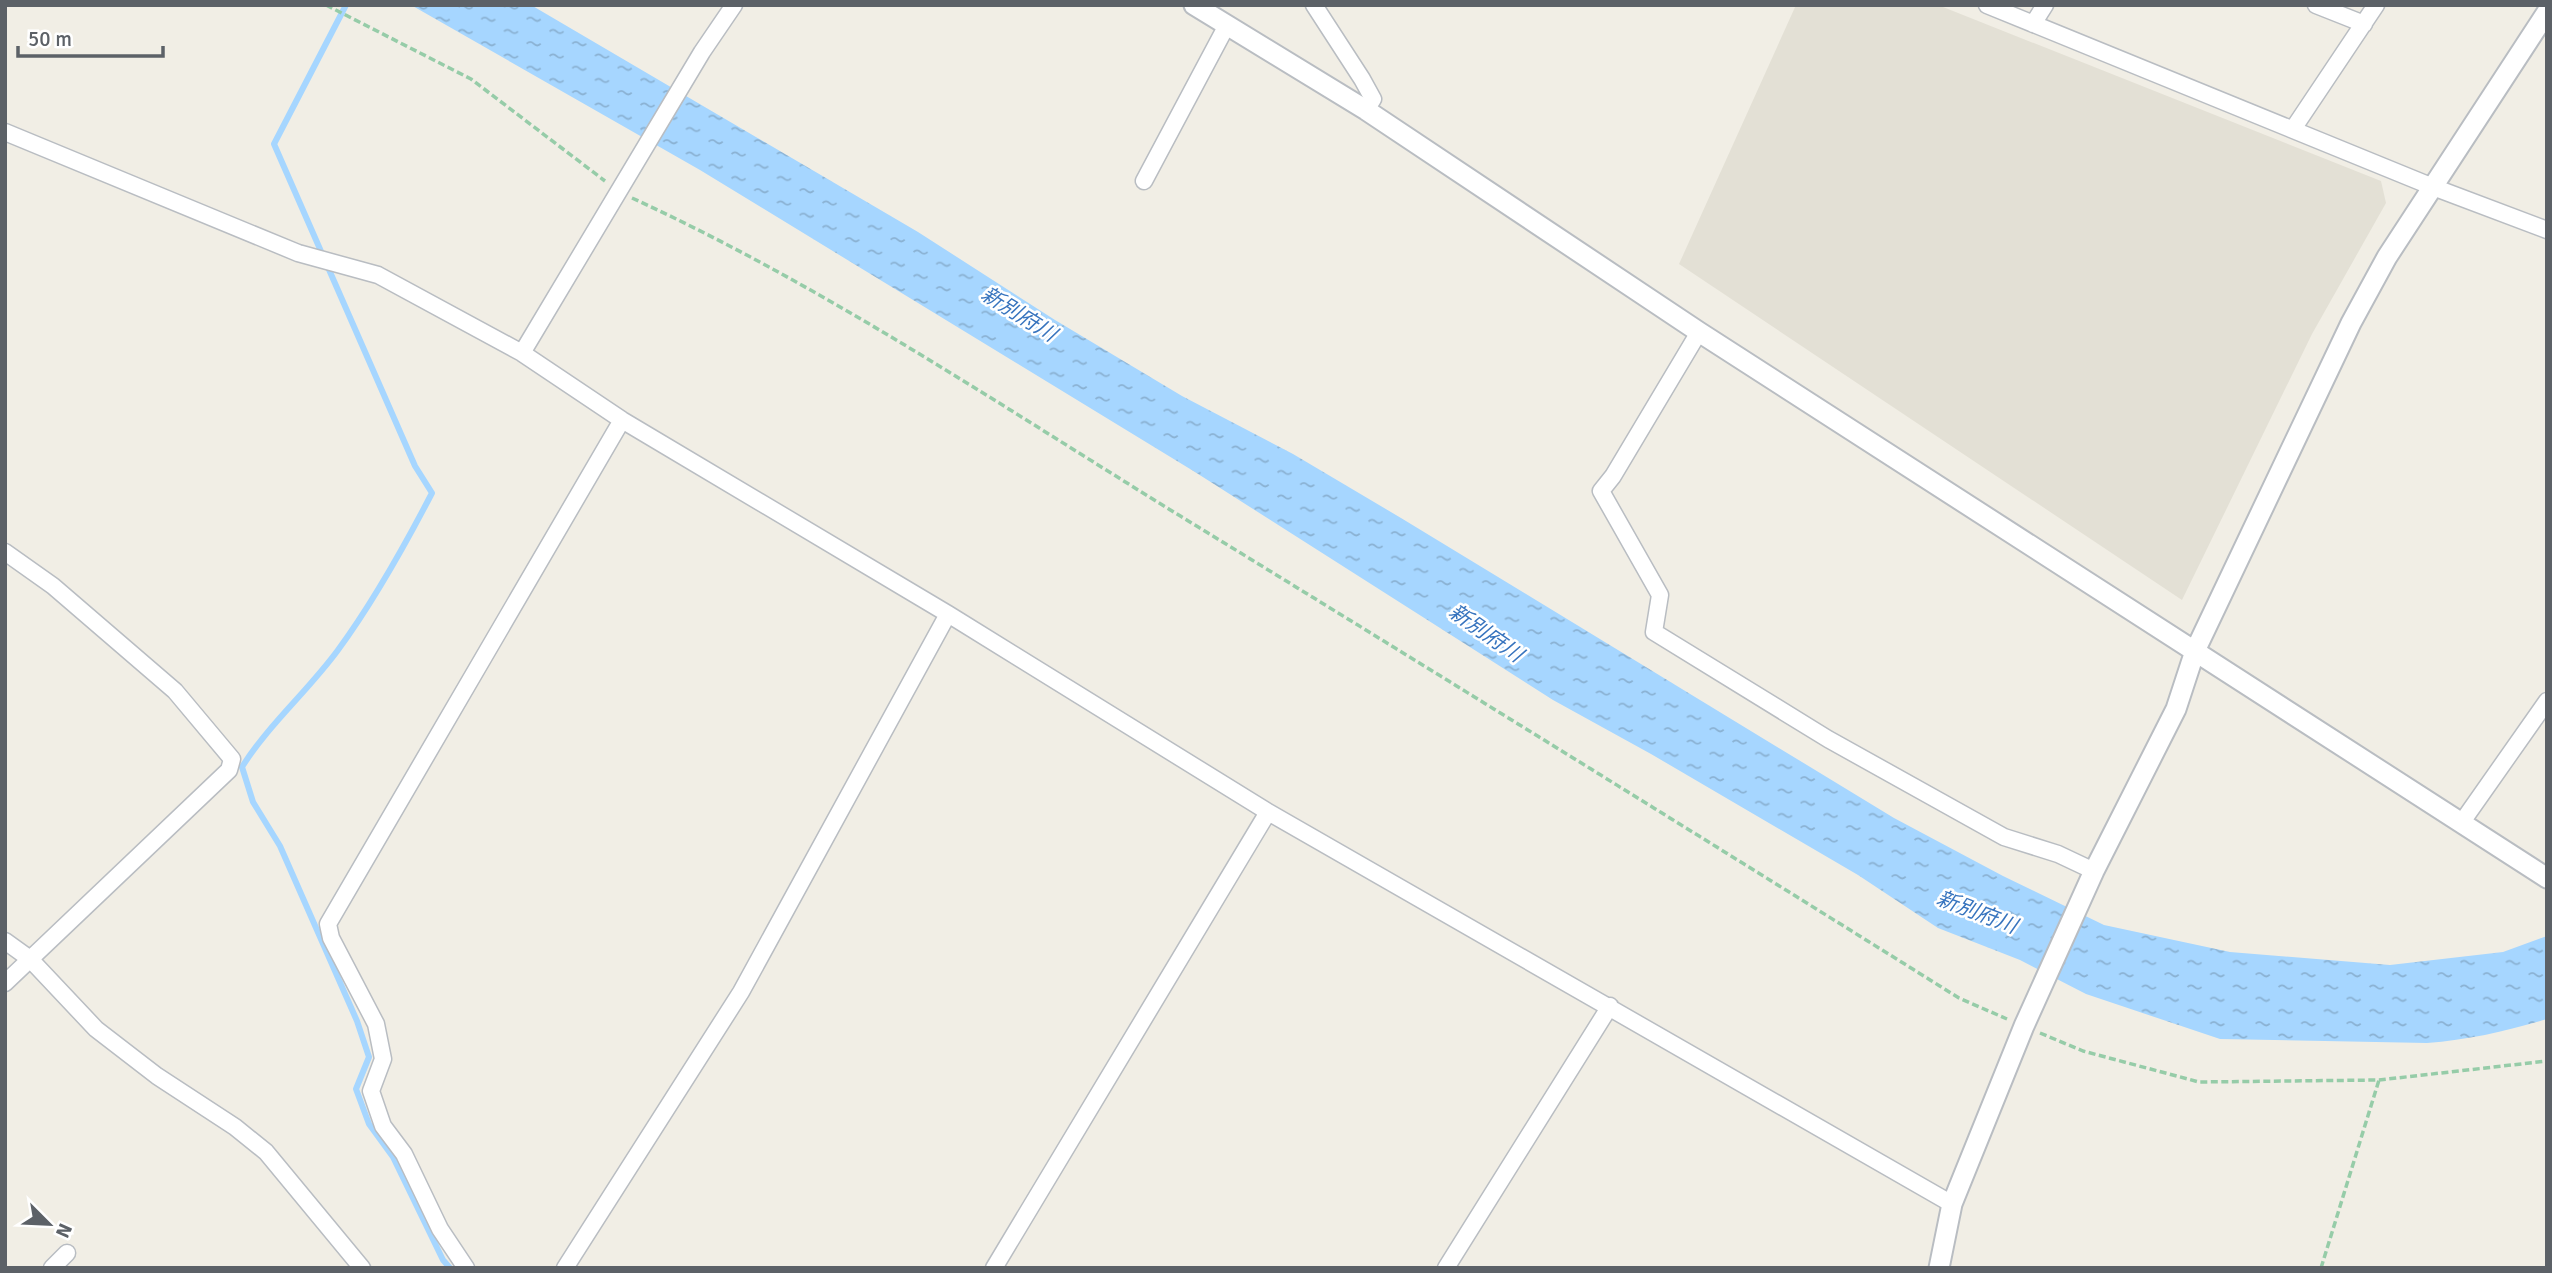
<svg xmlns="http://www.w3.org/2000/svg" width="2552" height="1273" viewBox="0 0 2552 1273" font-family="Signika,'Noto Sans JP',sans-serif">
<style>
.education{fill:#e3e0d5}
.water{fill:url(#water-ripples)}
.lines{fill:none;stroke-linecap:round;stroke-linejoin:round}
.stream{stroke:#a6d6ff;stroke-width:6}
.minor-casing{stroke:#b9bdc2;stroke-width:19}
.tertiary-casing{stroke:#b9bdc2;stroke-width:23}
.path{stroke:#96cca8;stroke-width:3.5;stroke-dasharray:7 3.5;stroke-linecap:butt}
.minor{stroke:#fff;stroke-width:16}
.tertiary{stroke:#fff;stroke-width:19}
.labels{text-anchor:middle;dominant-baseline:central;stroke-width:5;stroke-linejoin:round;paint-order:stroke}
.water-label{font-size:21px;font-style:italic;fill:#3774be;stroke:#fff}
</style>
<defs>
<pattern id="water-ripples" width="26" height="14" patternUnits="userSpaceOnUse" patternTransform="scale(1.75)"><rect width="26" height="14" fill="#a6d6ff"/><path d="M2 4q2-2 4 0t4 0M15 11q2-2 4 0t4 0" fill="none" stroke="#8ab1d2"/></pattern>
</defs>
<rect width="100%" height="100%" fill="#f1eee5"/>
<path class="education" d="M1796 5H1938L2381 181 2386 203 2312 334 2182 600 1679 264Z"/>
<path class="water" d="M411 5H531L918 232 1055 320 1182 396 1293 454 1401 518 1894 818 2003 876 2104 925 2230 952 2390 965 2503 952 2547 936V1019C2507 1031 2468 1040 2427 1043L2220 1039 2086 994 2020 960 1938 928 1858 875 1651 754 1553 700 1195 472 700 170Z"/>
<g class="lines">
<path class="stream" d="M346 5 274 144 415 466 432 493C404 547 374 601 338 650 308 691 269 724 242 767L253 802 280 846 357 1021 369 1057 356 1089 369 1124 393 1157 443 1260 450 1268"/>
<g class="minor-casing">
<path id="minor" d="M1314 5 1362 79 1373 99 1366 110
M1987 5 2433 187 2547 230
M2316 5 2364 24
M2033 24 2045 5
M2293 129 2376 5
M5 132 298 253 378 275 522 353 622 420 948 614 1268 812 1952 1204
M1144 181 1227 25
M1699 332 1613 476 1601 491 1660 595 1654 632 1828 739 2004 837 2058 854 2094 871
M522 353 702 52 734 5
M5 552 53 586 175 691 232 759 229 770 5 983
M2462 822 2547 701
M5 941 30 959 96 1029 157 1076 235 1127 266 1152 362 1268
M52 1268 67 1253
M466 1268 440 1229 404 1154 383 1126 371 1091 383 1059 376 1024 331 938 328 924 622 420
M565 1268 741 992 948 614
M994 1268 1268 812
M1446 1268 1610 1006"/>
</g>
<g class="tertiary-casing">
<path id="tertiary" d="M1194 5 1366 110 1699 332 2547 878
M1939 1268 1952 1204 2024 1026 2094 871 2176 709 2195 651 2351 323 2387 257 2547 12"/>
</g>
<path class="path" d="M326 5 471 79 605 181
M632 198C817 283 991 399 1164 506 1430 669 1695 833 1959 998L2007 1019
M2040 1033 2083 1051 2199 1082 2379 1080 2547 1061
M2321 1268 2379 1080"/>
<use href="#minor" class="minor"/>
<use href="#tertiary" class="tertiary"/>
</g>
<g class="labels">
<g class="water-label">
<text transform="translate(1019 314) rotate(32)">新別府川</text>
<text transform="translate(1486 633) rotate(35)">新別府川</text>
<text transform="translate(1977 912) rotate(21)">新別府川</text>
</g>
</g>
<rect width="2552" height="1273" fill="none" stroke="#5c6167" stroke-width="14"/>
<g transform="translate(49 1224) rotate(114)" stroke="#ffffff" stroke-width="5" paint-order="stroke">
<path d="M0-5L12 26L0 18L-12 26Z" fill="#5c6167"/>
<text y="-10" font-size="19" font-weight="bold" text-anchor="middle" fill="#5c6167">N</text>
</g>
<path d="M18 46v10h145v-10" fill="none" stroke="#5c6167" stroke-width="3.5"/>
<text x="28" y="46" font-size="21" fill="#5c6167" stroke="#ffffff" stroke-width="5" paint-order="stroke">50 m</text>
</svg>
